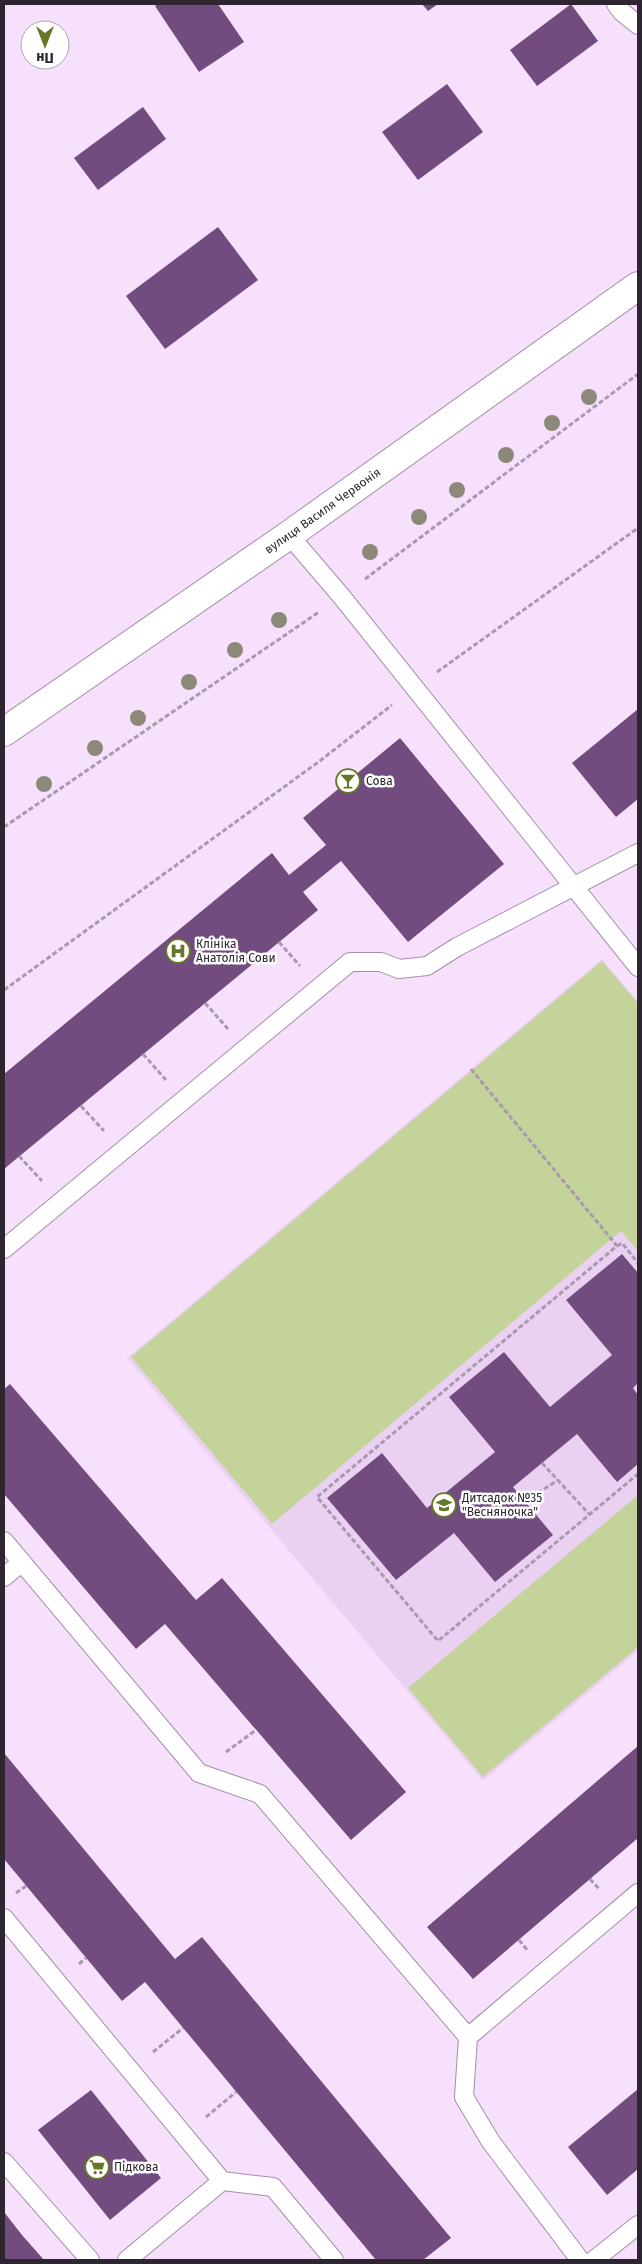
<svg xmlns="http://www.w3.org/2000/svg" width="642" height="2264" viewBox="0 0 642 2264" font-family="'Fira Sans',sans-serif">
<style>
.built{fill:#ead1f2}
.green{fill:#c4d39a}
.building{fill:#734c7f}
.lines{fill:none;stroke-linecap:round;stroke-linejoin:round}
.service-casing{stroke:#a38fa8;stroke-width:20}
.primary-casing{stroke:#a38fa8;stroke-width:30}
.path{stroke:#a999ae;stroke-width:3;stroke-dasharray:5 2.5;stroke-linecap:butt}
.service{stroke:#fff;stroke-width:18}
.primary{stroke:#fff;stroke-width:28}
.tree{fill:#8d897a}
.labels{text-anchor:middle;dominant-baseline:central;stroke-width:5;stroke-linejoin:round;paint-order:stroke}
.street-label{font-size:12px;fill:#2d252f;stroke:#fff}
.poi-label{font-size:12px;fill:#2d252f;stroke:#fff;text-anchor:start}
</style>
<rect width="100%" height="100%" fill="#f6e0fc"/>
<path class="built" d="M602 959 638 1002V1651L483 1781 127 1358Z"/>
<path class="green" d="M602 961 638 1003V1251L621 1231 272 1524 131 1357Z
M638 1495V1647L483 1777 408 1688Z"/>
<path class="building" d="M158 4H218L244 42 199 72 155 6Z
M422 4H438L428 11Z
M571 4 598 41 537 86 510 50Z
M447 84 483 132 418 180 382 132Z
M143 107 166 139 98 190 74 158Z
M218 227 258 280 165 349 126 296Z
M638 709V799L616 817 572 763Z
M400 738 504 864 408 942 341 861 303 892 318 910 4 1169V1074L272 853 289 875 326 845 303 818Z
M622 1254 638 1273V1383L633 1388 638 1395V1464L617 1482 577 1434 513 1487 553 1535 495 1582 454 1533 396 1580 327 1498 382 1453 427 1508 495 1452 449 1397 504 1352 550 1407 612 1355 566 1300Z
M10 1384 196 1600 222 1578 406 1792 351 1840 165 1624 136 1649 4 1494V1389Z
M638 1746V1838L473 1979 427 1927Z
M4 1753 175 1959 202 1937 451 2238 423 2260H376L145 1982 122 2001 4 1859Z
M638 2089V2169L607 2195 568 2147Z
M91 2090 161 2178 110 2220 38 2130Z
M4 2212 22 2235 44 2260H4Z"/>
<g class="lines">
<g class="service-casing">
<path id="service" d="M616 4 622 12 638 25
M289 535 342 597 638 967
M4 1249 350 962H381L399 969 427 966 457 947 638 853
M4 1541 199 1773 260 1794 468 2037 638 1893
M4 1577 22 1562
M4 1918 222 2181
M468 2037 464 2097 491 2142 580 2260
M4 2162 90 2260
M127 2260 222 2181 273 2187 334 2260
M594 2260 638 2225"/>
</g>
<g class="primary-casing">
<g id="primary">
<path id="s1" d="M4 732 289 535 638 286"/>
</g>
</g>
<path class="path" d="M365 579 638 374
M437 672 638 528
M4 827 319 612
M279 942 300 966
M4 990 317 763 392 705
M205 1003 228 1029
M143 1054 166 1080
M471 1069 617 1246 317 1497 438 1641 638 1474
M81 1106 104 1131
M19 1156 42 1181
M617 1246 622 1243 638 1263
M542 1463 589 1514
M525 1501 558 1480
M226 1752 256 1730
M590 1879 600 1890
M16 1893 26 1886
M519 1940 528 1951
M79 1964 86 1958
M153 2052 183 2028
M206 2117 236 2092"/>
<use href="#service" class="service"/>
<use href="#primary" class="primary"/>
</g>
<g class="tree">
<circle cx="589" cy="397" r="8"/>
<circle cx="552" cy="423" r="8"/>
<circle cx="506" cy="455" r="8"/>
<circle cx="457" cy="490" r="8"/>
<circle cx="419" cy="517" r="8"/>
<circle cx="370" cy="552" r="8"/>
<circle cx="279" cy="620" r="8"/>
<circle cx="235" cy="650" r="8"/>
<circle cx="189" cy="682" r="8"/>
<circle cx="138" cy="718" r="8"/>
<circle cx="95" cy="748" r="8"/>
<circle cx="44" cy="784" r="8"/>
</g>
<defs>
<g id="bar-ring" transform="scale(1.25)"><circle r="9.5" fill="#fff" stroke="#667726" stroke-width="1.5"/><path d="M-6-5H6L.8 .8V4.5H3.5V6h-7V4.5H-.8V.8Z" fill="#667726"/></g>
<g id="hospital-ring" transform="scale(1.25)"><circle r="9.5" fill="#fff" stroke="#667726" stroke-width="1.5"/><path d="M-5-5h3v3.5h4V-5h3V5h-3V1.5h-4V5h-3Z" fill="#667726"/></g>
<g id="school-ring" transform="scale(1.25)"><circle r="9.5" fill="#fff" stroke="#667726" stroke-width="1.5"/><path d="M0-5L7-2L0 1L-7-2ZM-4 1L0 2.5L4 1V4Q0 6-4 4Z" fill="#667726"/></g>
<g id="supermarket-ring" transform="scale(1.25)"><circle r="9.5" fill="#fff" stroke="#667726" stroke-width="1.5"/><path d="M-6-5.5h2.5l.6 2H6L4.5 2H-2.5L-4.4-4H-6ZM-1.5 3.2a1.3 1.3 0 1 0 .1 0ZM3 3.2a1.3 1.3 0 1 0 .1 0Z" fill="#667726"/></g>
</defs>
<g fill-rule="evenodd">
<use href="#bar-ring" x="348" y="781"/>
<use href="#hospital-ring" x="178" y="951"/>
<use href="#school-ring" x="444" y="1505"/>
<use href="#supermarket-ring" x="97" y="2167"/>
</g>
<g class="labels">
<g class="street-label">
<text stroke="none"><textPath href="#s1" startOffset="388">вулиця Василя Червонія</textPath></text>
</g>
<g class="poi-label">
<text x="366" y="781">Сова</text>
<text x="196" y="944">Клініка<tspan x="196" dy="14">Анатолія Сови</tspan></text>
<text x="462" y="1498">Дитсадок №35<tspan x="462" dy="14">"Весняночка"</tspan></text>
<text x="114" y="2167">Підкова</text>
</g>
</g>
<rect width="642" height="2264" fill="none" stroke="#2d252f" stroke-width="10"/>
<g transform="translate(45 45) rotate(180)"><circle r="24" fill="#ffffff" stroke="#aba8ac"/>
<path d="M0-4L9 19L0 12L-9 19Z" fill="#667726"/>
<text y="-8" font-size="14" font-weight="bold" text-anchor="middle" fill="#2d252f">Пн</text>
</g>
</svg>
